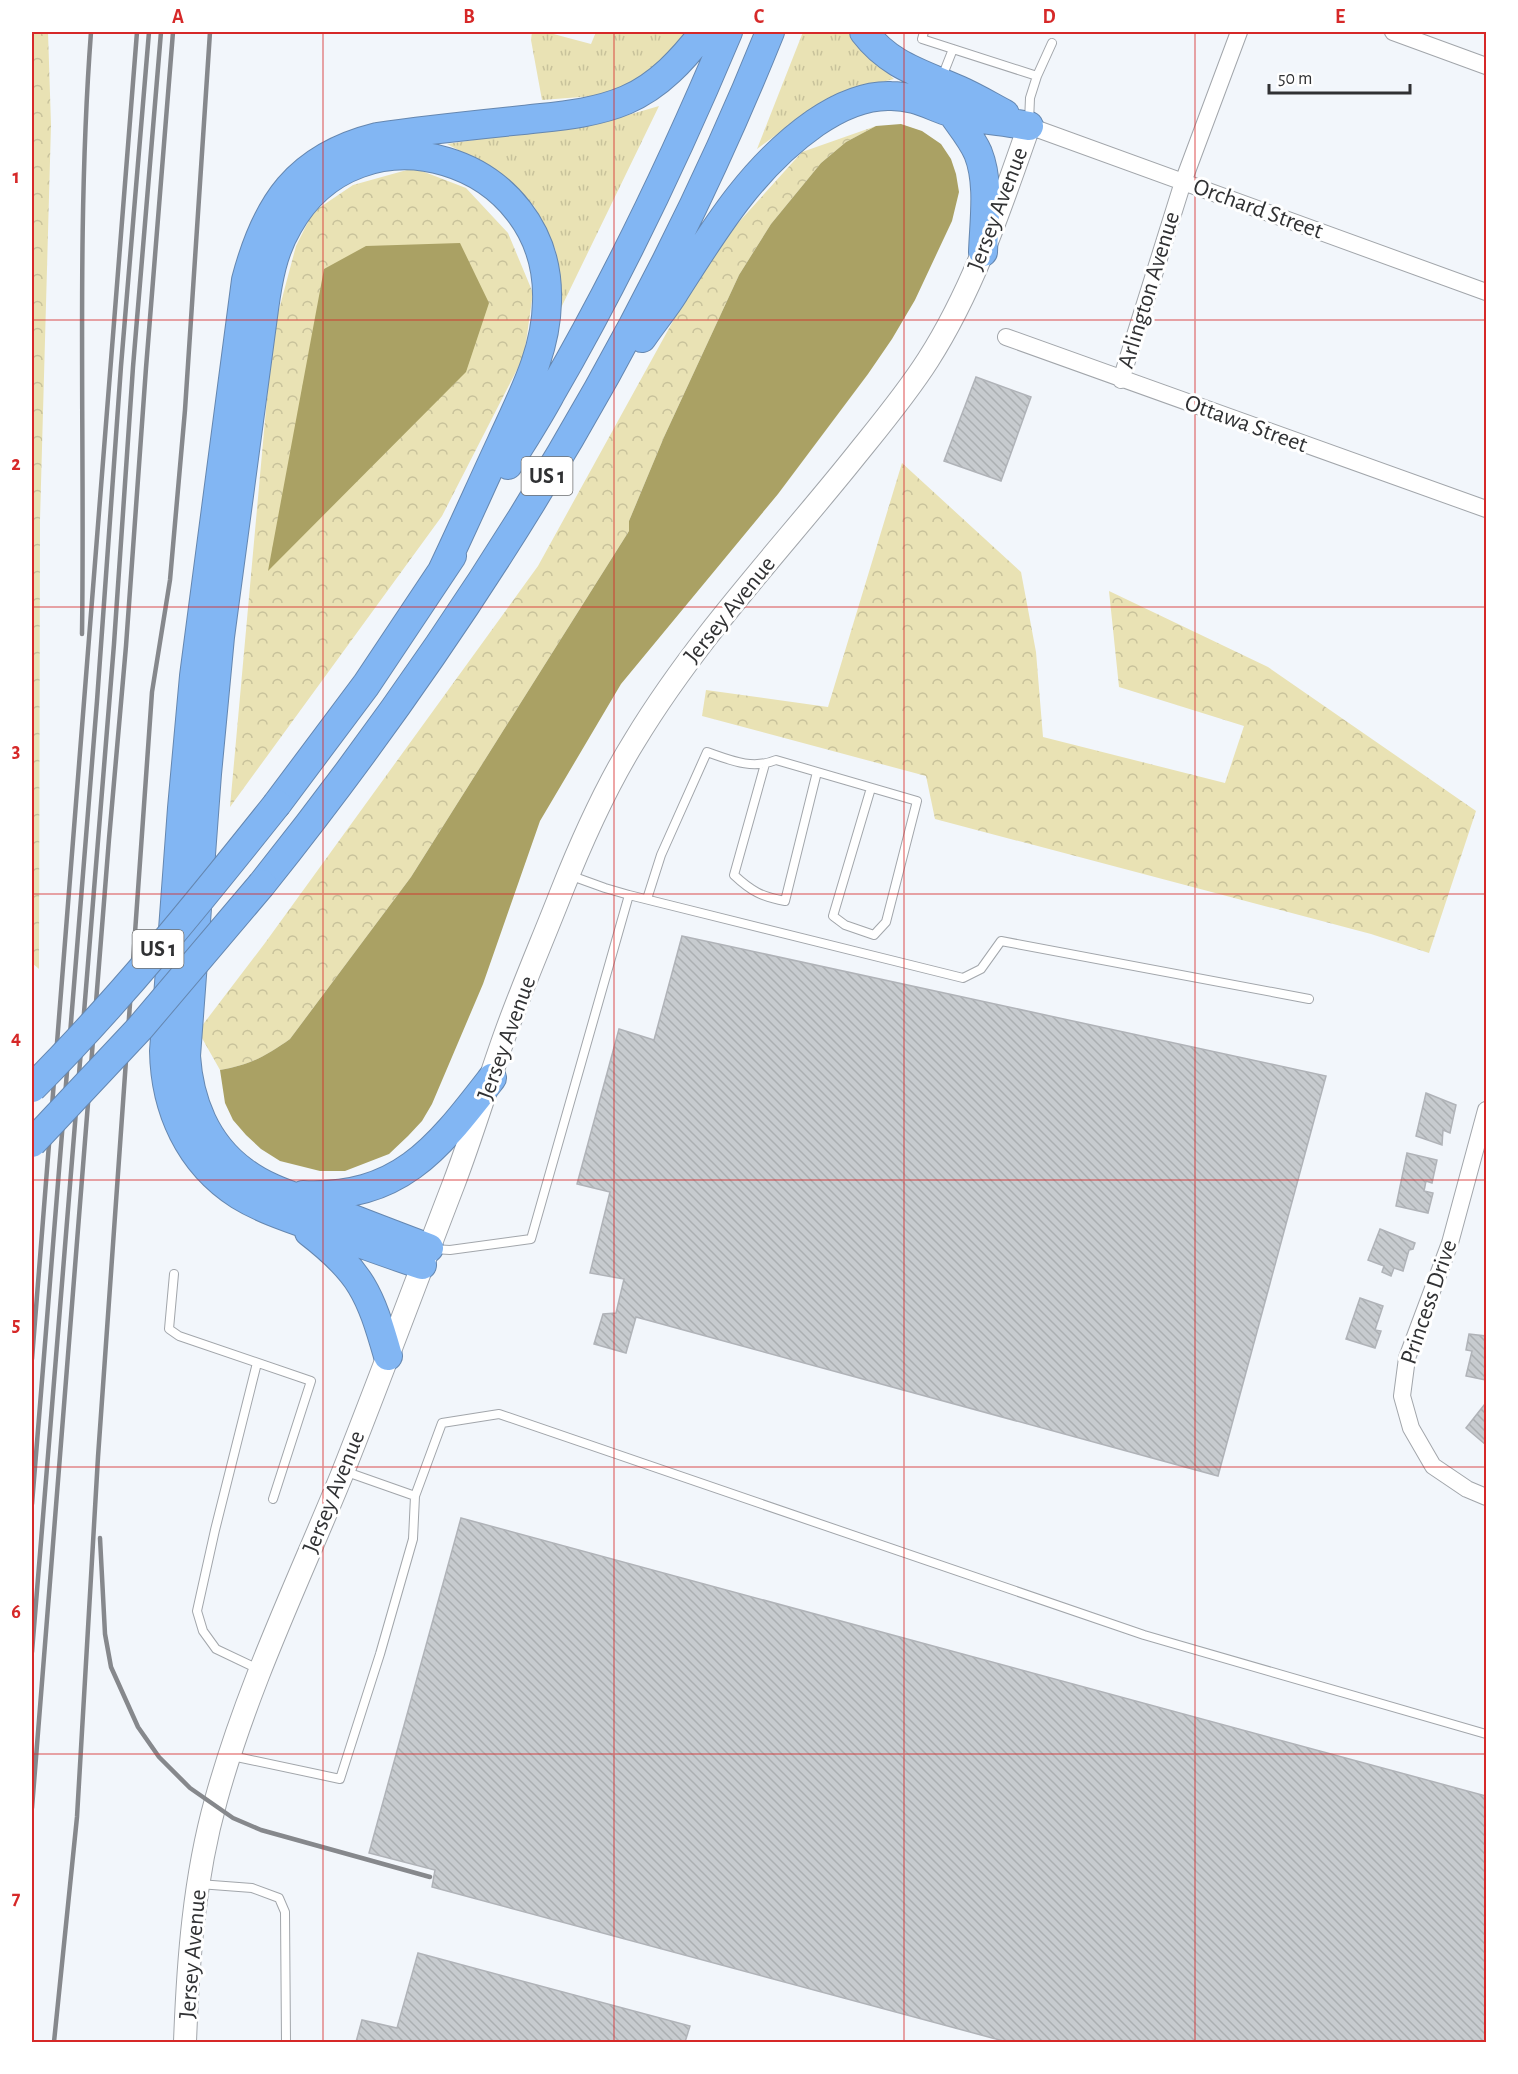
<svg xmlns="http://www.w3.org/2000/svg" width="1518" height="2074" viewBox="0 0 1518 2074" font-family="'Alegreya Sans',sans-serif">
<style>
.grass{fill:url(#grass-tufts)}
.forest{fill:url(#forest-crowns)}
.water{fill:#aaa164}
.building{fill:url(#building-back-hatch);stroke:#b0b3b8;stroke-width:1.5}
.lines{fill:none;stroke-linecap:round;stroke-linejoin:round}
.lane-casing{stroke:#a2a6ab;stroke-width:10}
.street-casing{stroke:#a2a6ab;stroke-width:18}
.secondary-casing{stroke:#a2a6ab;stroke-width:24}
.highway-casing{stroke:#6587b0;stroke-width:30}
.lane{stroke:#fff;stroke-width:8}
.street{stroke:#fff;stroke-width:16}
.secondary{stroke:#fff;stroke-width:22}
.highway{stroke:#82b6f3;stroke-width:28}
.rail{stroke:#86888c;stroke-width:4.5}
.highway-bridge-casing{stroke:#6587b0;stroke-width:30;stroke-linecap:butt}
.highway-bridge{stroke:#82b6f3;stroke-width:28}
.grid{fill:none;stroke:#d62828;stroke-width:1.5;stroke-opacity:0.55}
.labels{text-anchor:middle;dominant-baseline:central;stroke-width:6;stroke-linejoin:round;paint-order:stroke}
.shield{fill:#fff;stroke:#6e6f70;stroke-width:1.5}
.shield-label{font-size:22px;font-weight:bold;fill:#303133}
.street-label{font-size:24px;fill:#303133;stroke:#fff}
.neatline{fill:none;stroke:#d62828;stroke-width:2}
.grid-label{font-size:20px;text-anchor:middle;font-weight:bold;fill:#d62828}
</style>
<defs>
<pattern id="grass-tufts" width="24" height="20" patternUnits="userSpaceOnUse" patternTransform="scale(1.5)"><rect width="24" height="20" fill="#e9e2b4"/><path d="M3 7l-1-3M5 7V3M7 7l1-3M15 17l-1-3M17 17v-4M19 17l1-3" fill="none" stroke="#c8c29b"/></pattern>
<pattern id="forest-crowns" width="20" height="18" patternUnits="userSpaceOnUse" patternTransform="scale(1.5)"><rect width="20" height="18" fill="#e9e2b4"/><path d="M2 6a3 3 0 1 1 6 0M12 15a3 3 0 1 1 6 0" fill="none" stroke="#c8c29b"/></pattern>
<pattern id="building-back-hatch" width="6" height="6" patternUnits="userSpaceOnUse" patternTransform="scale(1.5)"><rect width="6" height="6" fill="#c7cbcf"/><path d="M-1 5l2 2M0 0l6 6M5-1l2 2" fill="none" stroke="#abafb2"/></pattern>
</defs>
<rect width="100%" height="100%" fill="#f2f6fb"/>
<path class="grass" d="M532 32H546L591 44 596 32H686L662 64 607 95 542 100 531 40Z
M803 32H851L863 49 894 79 858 88 817 105 757 149Z
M659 106 560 310 556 251 534 206 490 167 447 144 618 118Z"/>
<path class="forest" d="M32 32H48L51 125 40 520 39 969 32 963Z
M876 126 846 142 821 163 771 224 739 275 664 437 629 521V531L411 877 290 1039C266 1056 250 1065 220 1070L198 1031 265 943 538 566 710 254 802 152Z
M414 168 466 188 508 233 533 293 524 356 442 516 230 807 273 332 296 246 313 212 353 185Z
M902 463 1021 572 1036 652 1043 737 1225 783 1244 726 1119 687 1109 591 1268 667 1476 811 1429 953 1371 934 935 819 926 776 702 716 706 690 828 707Z"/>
<path class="water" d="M901 124 922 131 941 144 951 159 956 174 959 192 952 221 915 300 892 339 868 374 778 494 621 684 540 821 483 984 432 1104 422 1121 408 1136 389 1154 345 1171H320L280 1161 261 1149 246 1135 233 1120 225 1103 220 1070C250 1065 266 1056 290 1039L411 877 629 531V521L664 437 739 275 771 224 821 163 846 142 876 126Z
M460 243 489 303 466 372 268 571 324 269 366 246Z"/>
<path class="building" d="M976 377 1031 397 1001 481 944 461Z
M682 936 1326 1076 1218 1476 636 1317 626 1353 594 1344 603 1314 616 1313 624 1279 590 1273 610 1192 577 1184 619 1029 654 1040Z
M1426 1093 1456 1105 1450 1133 1443 1130 1442 1145 1416 1136Z
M1407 1153 1437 1160 1432 1183 1426 1181 1424 1191 1433 1193 1428 1213 1396 1206Z
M1380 1229 1415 1243 1413 1249 1409 1250 1403 1271 1394 1268 1391 1276 1382 1272 1384 1266 1368 1260Z
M1360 1298 1383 1306 1375 1330 1381 1331 1375 1348 1346 1339Z
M1469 1334 1486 1336V1380L1466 1376 1472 1351 1466 1350Z
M1485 1404 1486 1405V1445L1466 1428Z
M461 1518 1486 1796V2042H1007L432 1887 435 1870 369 1853Z
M418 1953 690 2026 685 2042H356L362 2020 397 2028Z"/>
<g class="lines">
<g class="lane-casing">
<path id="lane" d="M924 32 922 39 1037 76 1052 43
M942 77 953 49
M1029 122 1030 98 1037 76
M765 764 734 875C751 891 762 897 785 901L817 772
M569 875 605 888 629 895
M647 899 661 855 707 752C730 760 752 770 776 760L917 801 886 922 874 935 845 925 833 916 871 788
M433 1249 450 1250 531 1239 629 895 963 978 981 969 1001 941 1309 999
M174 1274 169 1329 179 1336 311 1381 273 1499
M257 1363 215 1530 197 1611 203 1631 216 1649 258 1669
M344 1471 415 1496 442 1423 499 1414 1144 1635 1486 1734
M232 1756 340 1779 380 1654 413 1539 415 1496
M199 1884 252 1888 279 1898 285 1912 286 2042"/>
</g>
<g class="street-casing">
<path id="street" d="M1393 32 1486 66
M1029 126 1486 292
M1006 337 1486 509
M1121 380 1183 182 1239 32
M1486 1110 1450 1243 1407 1358 1402 1396 1411 1428 1433 1466 1467 1489 1486 1497"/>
</g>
<g class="secondary-casing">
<path id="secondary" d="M185 2042C188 1961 194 1879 216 1800 247 1687 299 1580 343 1472 381 1376 417 1279 454 1183 473 1133 488 1082 506 1032 523 985 543 939 561 893 582 840 605 788 635 740 698 636 782 548 857 454 882 423 907 393 928 360 974 288 1001 206 1029 126"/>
</g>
<g class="highway-casing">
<path id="highway" d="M864 32C890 66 921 73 959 90 975 97 990 106 1005 114
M952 113C961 126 972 139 978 153 990 183 984 221 983 252
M642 338C652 323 664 309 674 293 714 230 752 167 815 123 837 108 864 95 891 96 916 96 930 106 952 113 977 120 1004 121 1029 126
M508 465C522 442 537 419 550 395 618 278 676 156 728 32
M277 804 366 685 452 556
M262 884C469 625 646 340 770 32
M303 1195C400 1199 437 1149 492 1078
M309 1232C361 1272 370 1293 388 1356
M429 1248C394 1235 358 1221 322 1207 296 1197 266 1189 243 1171 206 1144 189 1101 186 1056L207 774 220 637 264 309C268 280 273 251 288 226 359 98 552 157 547 302 546 354 521 398 501 443 481 486 462 529 442 571
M422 1265C389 1254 356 1242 323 1230 295 1220 265 1211 239 1195 189 1163 165 1109 164 1051L182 808 194 676 246 280C266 204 297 157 377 137 425 130 474 125 523 120 557 116 593 114 626 100 659 86 683 59 704 32"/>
</g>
<use href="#lane" class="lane"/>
<use href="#street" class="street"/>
<use href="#secondary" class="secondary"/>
<use href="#highway" class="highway"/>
<path class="rail" d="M82 634C85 433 76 232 91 32
M32 1359 137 32
M32 1504 97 701 121 366 149 32
M100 1538 105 1634 111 1667 138 1727 159 1757 190 1788 233 1818 261 1830 430 1877
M32 1652 114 644 133 367 161 32
M32 1808 109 839 126 646 146 368 173 32
M54 2042 77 1817 98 1457 152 692 170 580 185 410 210 32"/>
<g class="highway-bridge-casing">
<path id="highway-bridge" d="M32 1088C120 1000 199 902 277 804
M32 1143 140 1028 262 884"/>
</g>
<use href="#highway-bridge" class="highway-bridge"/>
</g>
<path class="grid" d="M323 32V2042M614 32V2042M904 32V2042M1195 32V2042M32 320H1486M32 607H1486M32 894H1486M32 1180H1486M32 1467H1486M32 1754H1486"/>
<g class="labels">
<g class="shield">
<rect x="521.5" y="457" width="51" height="38" rx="4.5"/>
<rect x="132.5" y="930" width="51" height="38" rx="4.5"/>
</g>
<g class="shield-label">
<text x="547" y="476">US 1</text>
<text x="158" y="949">US 1</text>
</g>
<g class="street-label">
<text transform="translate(998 209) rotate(-69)">Jersey Avenue</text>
<text transform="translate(1258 209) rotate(20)">Orchard Street</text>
<text transform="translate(1149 290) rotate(-73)">Arlington Avenue</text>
<text transform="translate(1246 424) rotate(20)">Ottawa Street</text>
<text transform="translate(730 610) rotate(-51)">Jersey Avenue</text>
<text transform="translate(507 1038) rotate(-70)">Jersey Avenue</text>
<text transform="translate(1429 1302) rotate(-71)">Princess Drive</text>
<text transform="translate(334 1492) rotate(-68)">Jersey Avenue</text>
<text transform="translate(193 1954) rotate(-85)">Jersey Avenue</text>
</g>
</g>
<rect width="1518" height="2074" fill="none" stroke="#ffffff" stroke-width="66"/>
<path d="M1269 84v9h141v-9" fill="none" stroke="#303133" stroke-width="3"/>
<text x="1278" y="84" font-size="18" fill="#303133" stroke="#ffffff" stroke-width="4.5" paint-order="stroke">50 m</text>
<rect x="33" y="33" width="1452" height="2008" class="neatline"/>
<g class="grid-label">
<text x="178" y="23">A</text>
<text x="469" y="23">B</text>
<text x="759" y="23">C</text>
<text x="1049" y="23">D</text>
<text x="1340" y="23">E</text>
<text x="16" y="183">1</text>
<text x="16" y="470">2</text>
<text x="16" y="757">3</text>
<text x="16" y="1044">4</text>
<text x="16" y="1331">5</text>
<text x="16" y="1618">6</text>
<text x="16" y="1904">7</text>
</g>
</svg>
